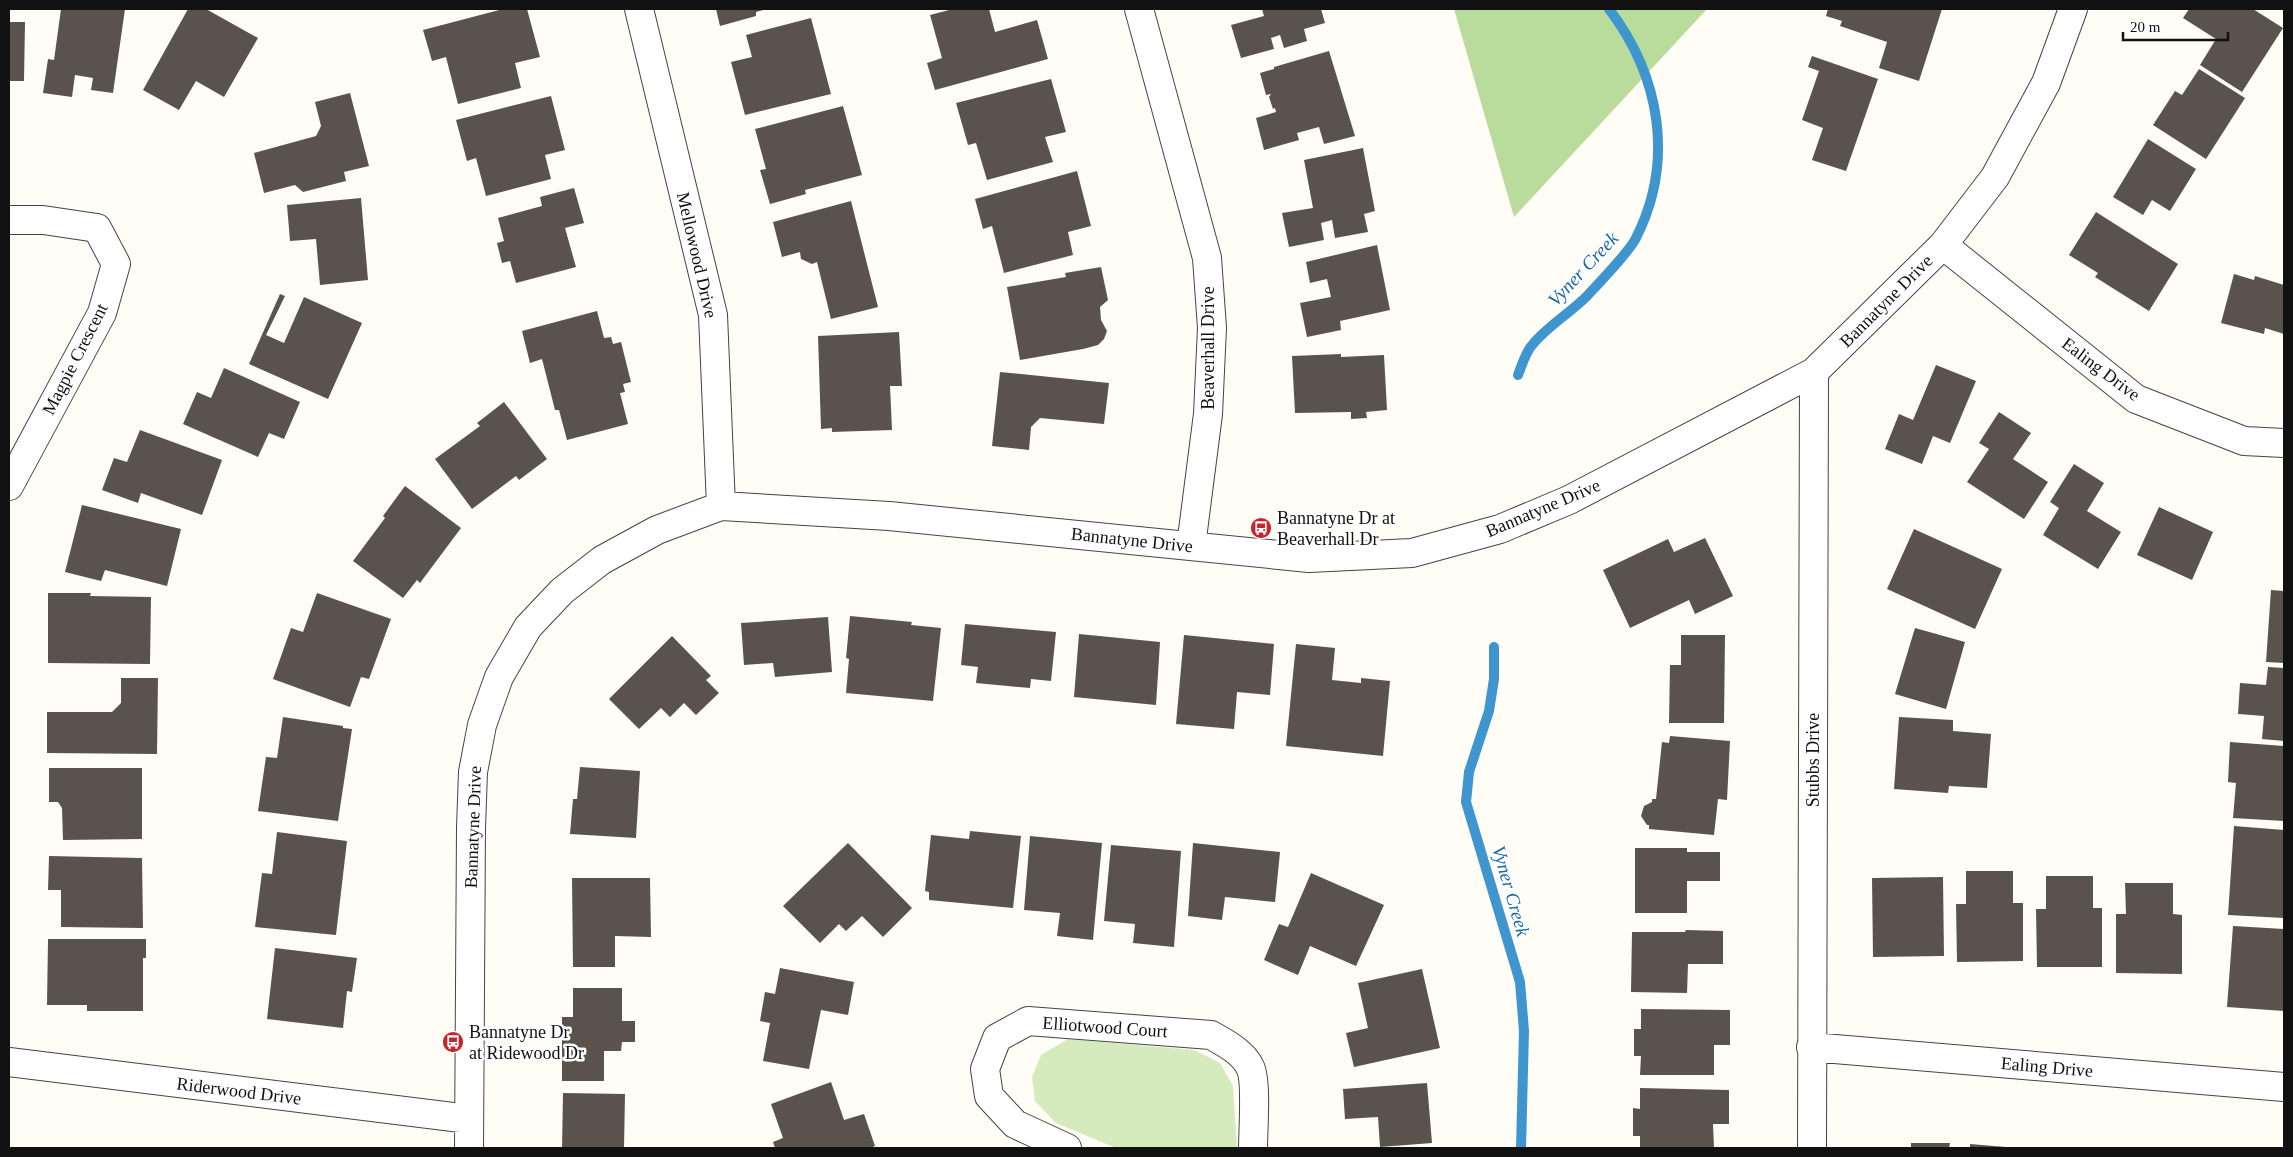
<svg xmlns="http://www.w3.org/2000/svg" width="2293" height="1157" viewBox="0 0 2293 1157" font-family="'Times New Roman',serif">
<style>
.green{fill:#d5ebbd}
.forest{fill:#b9dc9c}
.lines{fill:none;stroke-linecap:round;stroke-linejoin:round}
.stream{stroke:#3f96cf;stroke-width:10}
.building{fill:#5a524d}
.minor-casing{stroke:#444;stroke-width:30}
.minor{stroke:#fff;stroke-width:28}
.labels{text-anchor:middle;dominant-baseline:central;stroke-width:5;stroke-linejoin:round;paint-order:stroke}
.street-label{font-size:18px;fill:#111;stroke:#fff}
.poi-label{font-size:18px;fill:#111;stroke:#fff;text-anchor:start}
.water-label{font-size:19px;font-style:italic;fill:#1768a6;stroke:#fff}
</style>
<rect width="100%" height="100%" fill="#fffdf5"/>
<path class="green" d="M1068 1039 1194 1050 1220 1063 1233 1086 1237 1148H1116L1056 1123 1035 1101 1032 1077 1041 1055Z"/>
<path class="forest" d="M1454 9H1707L1514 217Z"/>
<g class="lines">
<path class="stream" d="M1518 375C1522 365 1526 351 1533 344 1548 326 1570 313 1587 296 1598 284 1630 251 1636 238 1675 161 1660 76 1609 9
M1494 647V679L1489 711 1469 772 1466 802 1520 982 1524 1031 1521 1148"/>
</g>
<path class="building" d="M61 9H125L113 93 91 90 93 78 75 75 72 97 43 93 48 59 54 60Z
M188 9H206L258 38 224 97 196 81 179 110 143 90Z
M503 9H527L540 57 515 63 521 88 458 104 446 57 432 61 423 30Z
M716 9H767L756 12V16L720 26Z
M953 9H989L995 32 1037 20 1048 59 935 90 927 63 942 58 930 15Z
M1262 9H1321L1325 23 1304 29 1307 41 1284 48 1280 35 1271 38 1274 49 1241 58 1231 25 1264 16Z
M1828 9H1942L1919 81 1879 68 1887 42 1840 26 1842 21 1826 16Z
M2189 9H2253L2283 28 2242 92 2200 65 2216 39 2183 18Z
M811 18 831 94 745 115 731 62 752 57 746 35Z
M9 22H25L24 81H9Z
M1329 51 1355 136 1324 144 1319 127 1297 133 1299 140 1264 150 1256 118 1276 112 1275 108 1273 109 1269 97 1271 94 1266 95 1260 73 1274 69V67Z
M1812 56 1878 79 1846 171 1812 160 1823 128 1802 120 1819 71 1808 67Z
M2199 69 2245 98 2206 159 2153 125 2175 91 2182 95Z
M1051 79 1066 132 1045 137 1053 162 987 180 976 143 968 145 956 103Z
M350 93 369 166 344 172 346 181 303 192 295 185 264 193 254 153 316 136 321 126 315 102Z
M551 96 565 150 545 155 551 179 486 196 476 158 467 161 456 120Z
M843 106 862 175 805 190 806 194 770 204 760 170 766 169 755 129Z
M2148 139 2196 169 2170 211 2152 200 2143 215 2113 197Z
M1363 148 1375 211 1364 214 1368 232 1335 238 1332 220 1321 223 1324 240 1289 247 1282 213 1313 208 1304 160Z
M1077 171 1091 226 1068 232 1073 255 1004 273 992 226 983 229 975 199Z
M574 188 584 223 565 228 576 267 516 283 510 261 502 263 497 243 504 241 498 218 542 206 540 197Z
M361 198 368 280 320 285 316 239 290 241 287 205Z
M851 201 878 307 831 319 817 262 812 264 801 259 800 252 782 257 773 222Z
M2096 212 2178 264 2149 311 2095 277 2098 273 2069 255Z
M1377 245 1390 310 1340 321 1341 330 1307 337 1300 303 1331 297 1327 279 1310 283 1306 262Z
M1101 267 1108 300 1100 307 1101 320 1107 331 1104 339 1098 345 1083 349 1020 360 1007 287 1066 277 1065 273Z
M2234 274 2254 280 2255 276 2284 285V334L2265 328 2264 334 2221 323Z
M280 294 285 296 266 335 284 343 304 297 362 323 328 399 249 364Z
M597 311 604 338 611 337 613 344 621 342 631 382 623 384 625 392 620 393 628 424 567 440 559 410H555L542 359 530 363 522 331Z
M899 332 902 386H890L892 430 832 432V428L821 429 818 336Z
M1341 354V357L1384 355 1387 410 1366 412 1367 418 1351 419V412L1295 413 1292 356Z
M1936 365 1976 381 1950 443 1933 436 1922 464 1885 449 1899 414 1913 420Z
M224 368 300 402 284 439 269 433 258 457 183 424 197 392 211 398Z
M1000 372 1109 383 1104 424 1040 418 1031 427 1029 450 992 446Z
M504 402 547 459 519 480 516 476 472 509 435 459 480 426 477 423Z
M1999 412 2031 433 2013 459 2048 482 2024 519 1967 482 1989 449 1979 443Z
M140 430 222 460 202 515 141 493 138 503 102 490 114 458 127 462Z
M2074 464 2104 483 2087 511 2121 532 2098 569 2043 535 2059 508 2050 502Z
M405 486 461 528 420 583 417 580 403 598 353 561 385 518 383 516Z
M82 505 181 529 167 586 105 570 101 581 65 572Z
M2159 507 2213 532 2192 580 2137 555Z
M1914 529 2002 569 1975 629 1887 589Z
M1705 538 1733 596 1695 614 1689 600 1630 628 1603 570 1668 539 1674 552Z
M2271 590 2284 591V663L2266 662Z
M48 593H91L90 596 151 597 150 664 48 663Z
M317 593 391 619 369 679 361 677 350 707 273 679 291 628 303 632Z
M850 616 912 622 911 625 941 628 933 701 846 693 849 659 846 658Z
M828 617 832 672 775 677 773 663 744 665 741 623Z
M965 624 1056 632 1051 681 1031 679 1030 688 976 683 978 667 961 665Z
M1915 628 1965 642 1946 709 1895 694Z
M1079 634 1160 642 1156 705 1074 697Z
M1184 635 1274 644 1270 695 1237 692 1234 729 1176 724Z
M1681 635H1725L1724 723H1669L1670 665H1681Z
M672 636 711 676 706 680 719 693 696 715 684 703 670 717 661 708 639 729 609 699Z
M1296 644 1335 648 1332 680 1361 683V678L1390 681 1383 756 1286 746Z
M2268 667 2284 668V741L2262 739 2264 716 2238 714 2240 683 2266 685Z
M121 678H158L157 754 47 753V712H112L121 703Z
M283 717 343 726V728L352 729 338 821 258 811 266 757 277 758Z
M1899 717 1953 720V731L1991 734 1987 788 1949 786 1948 793 1894 789Z
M1670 736 1730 741 1727 800 1718 799 1714 835 1649 829V825H1647L1641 816 1644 806 1652 802V799H1656L1662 742 1669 743Z
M2230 742 2284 746V821L2233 818 2236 783 2228 782Z
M580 767 640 771 636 838 570 834 573 799H577Z
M49 768H142V839L63 840 62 808 58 802H49Z
M2234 826 2284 830V918L2228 915Z
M970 831 1021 836 1013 908 929 900V892L925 891 931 835 969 839Z
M277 832 347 841 336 935 255 927 262 873 272 874Z
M1030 836 1102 843 1093 940 1057 936 1060 913 1024 910Z
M848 843 912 908 883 937 862 916 846 931 839 924 820 943 783 906Z
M1193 843 1280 852 1275 902 1225 897 1222 920 1188 916Z
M1111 845 1181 851 1174 947 1133 943 1135 924 1104 921Z
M1635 848H1687V852H1720V881H1687V913H1635Z
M49 856 142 858 143 928 61 927V890H48Z
M1966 871H2013V903H2023V961L1957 962 1956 904H1966Z
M1311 873 1384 905 1356 966 1310 946 1298 975 1264 960 1279 924 1288 927Z
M2046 876H2093V908H2102V967H2037L2036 909H2046Z
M1943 877 1944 956 1873 957 1872 878Z
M572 878H650L651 937 615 936V967H573Z
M2125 883H2173V914L2182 915V974L2116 973V914H2126Z
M2233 926 2284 929V1011L2227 1007Z
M1686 930 1723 931V964H1688L1687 993 1631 992 1632 932H1685Z
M48 939H146V958H143V1011H87V1005H47Z
M275 948 357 958 352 992 347 991 343 1028 267 1019Z
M780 968 854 982 848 1015 821 1010 809 1069 763 1061 770 1023 760 1021 765 992 775 994Z
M1422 969 1440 1048 1354 1067 1346 1033 1368 1028 1358 983Z
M573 988H622V1021H635V1042H622L621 1051H604V1081H562V1017H573Z
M1641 1009 1730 1010V1045H1714V1075H1640L1641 1056H1634V1029H1641Z
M831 1082 844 1120 864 1114 875 1146 870 1148H775L773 1142 783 1138 771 1104Z
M1427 1083 1432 1143 1380 1147 1378 1117 1345 1119 1343 1089Z
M1640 1088 1729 1090V1124H1713L1714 1148H1640V1136H1633V1108L1640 1109Z
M563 1093 625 1094 624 1148H562Z
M1911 1143H1950L1949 1148H1911Z
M1970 1144 2006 1147V1148H1970Z"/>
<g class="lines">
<g class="minor-casing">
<path id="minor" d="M639 9 713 315 721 506
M1139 9 1207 258 1212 328 1208 414 1191 546
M9 220H43L97 228 116 264 102 313 9 486
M1943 245 2136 399 2244 441 2284 443
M1811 1047 2284 1087
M9 1062 469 1119
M469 1148 471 828 473 772 482 725 499 677 528 627 562 591 602 560 657 530 721 506 889 516 1309 558 1412 553 1500 529 1569 500 1814 372 1943 245 1995 177 2046 83 2073 9
M1067 1148 1015 1124 989 1096 985 1069 997 1038 1028 1021 1211 1035C1225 1043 1243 1052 1250 1067 1257 1080 1253 1131 1253 1148
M1812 1148 1814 372"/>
</g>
<use href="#minor" class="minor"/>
</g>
<defs>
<g id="bus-disc" transform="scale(1.125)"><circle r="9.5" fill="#c4262e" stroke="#fff"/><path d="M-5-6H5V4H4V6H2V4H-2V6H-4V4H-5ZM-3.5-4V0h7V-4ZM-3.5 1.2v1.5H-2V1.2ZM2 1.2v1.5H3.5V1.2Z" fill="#fff"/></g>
</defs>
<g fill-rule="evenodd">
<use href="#bus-disc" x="1261" y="528"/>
<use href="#bus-disc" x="453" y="1042"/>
</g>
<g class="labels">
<g class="street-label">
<text transform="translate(697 255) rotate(77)">Mellowood Drive</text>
<text transform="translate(1886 301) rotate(-45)">Bannatyne Drive</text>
<text transform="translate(1208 348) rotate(-90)">Beaverhall Drive</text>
<text transform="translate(75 359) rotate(-63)">Magpie Crescent</text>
<text transform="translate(2101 369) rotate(37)">Ealing Drive</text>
<text transform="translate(1543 508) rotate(-23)">Bannatyne Drive</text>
<text transform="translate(1132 540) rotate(6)">Bannatyne Drive</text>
<text transform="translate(1813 760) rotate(-90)">Stubbs Drive</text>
<text transform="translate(473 827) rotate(-88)">Bannatyne Drive</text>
<text transform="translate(1105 1027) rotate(4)">Elliotwood Court</text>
<text transform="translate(2047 1067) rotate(5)">Ealing Drive</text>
<text transform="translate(239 1091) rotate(7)">Riderwood Drive</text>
</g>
<g class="poi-label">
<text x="1277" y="518">Bannatyne Dr at<tspan x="1277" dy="21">Beaverhall Dr</tspan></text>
<text x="469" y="1032">Bannatyne Dr<tspan x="469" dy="21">at Ridewood Dr</tspan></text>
</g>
<g class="water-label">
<text transform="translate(1583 269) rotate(-47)">Vyner Creek</text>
<text transform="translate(1511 891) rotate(74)">Vyner Creek</text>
</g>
</g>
<rect width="2293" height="1157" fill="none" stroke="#111111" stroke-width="20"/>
<path d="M2123 32v8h105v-8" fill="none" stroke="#111111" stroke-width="2.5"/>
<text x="2130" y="32" font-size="15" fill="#111111" stroke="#ffffff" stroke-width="4" paint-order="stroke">20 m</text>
</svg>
